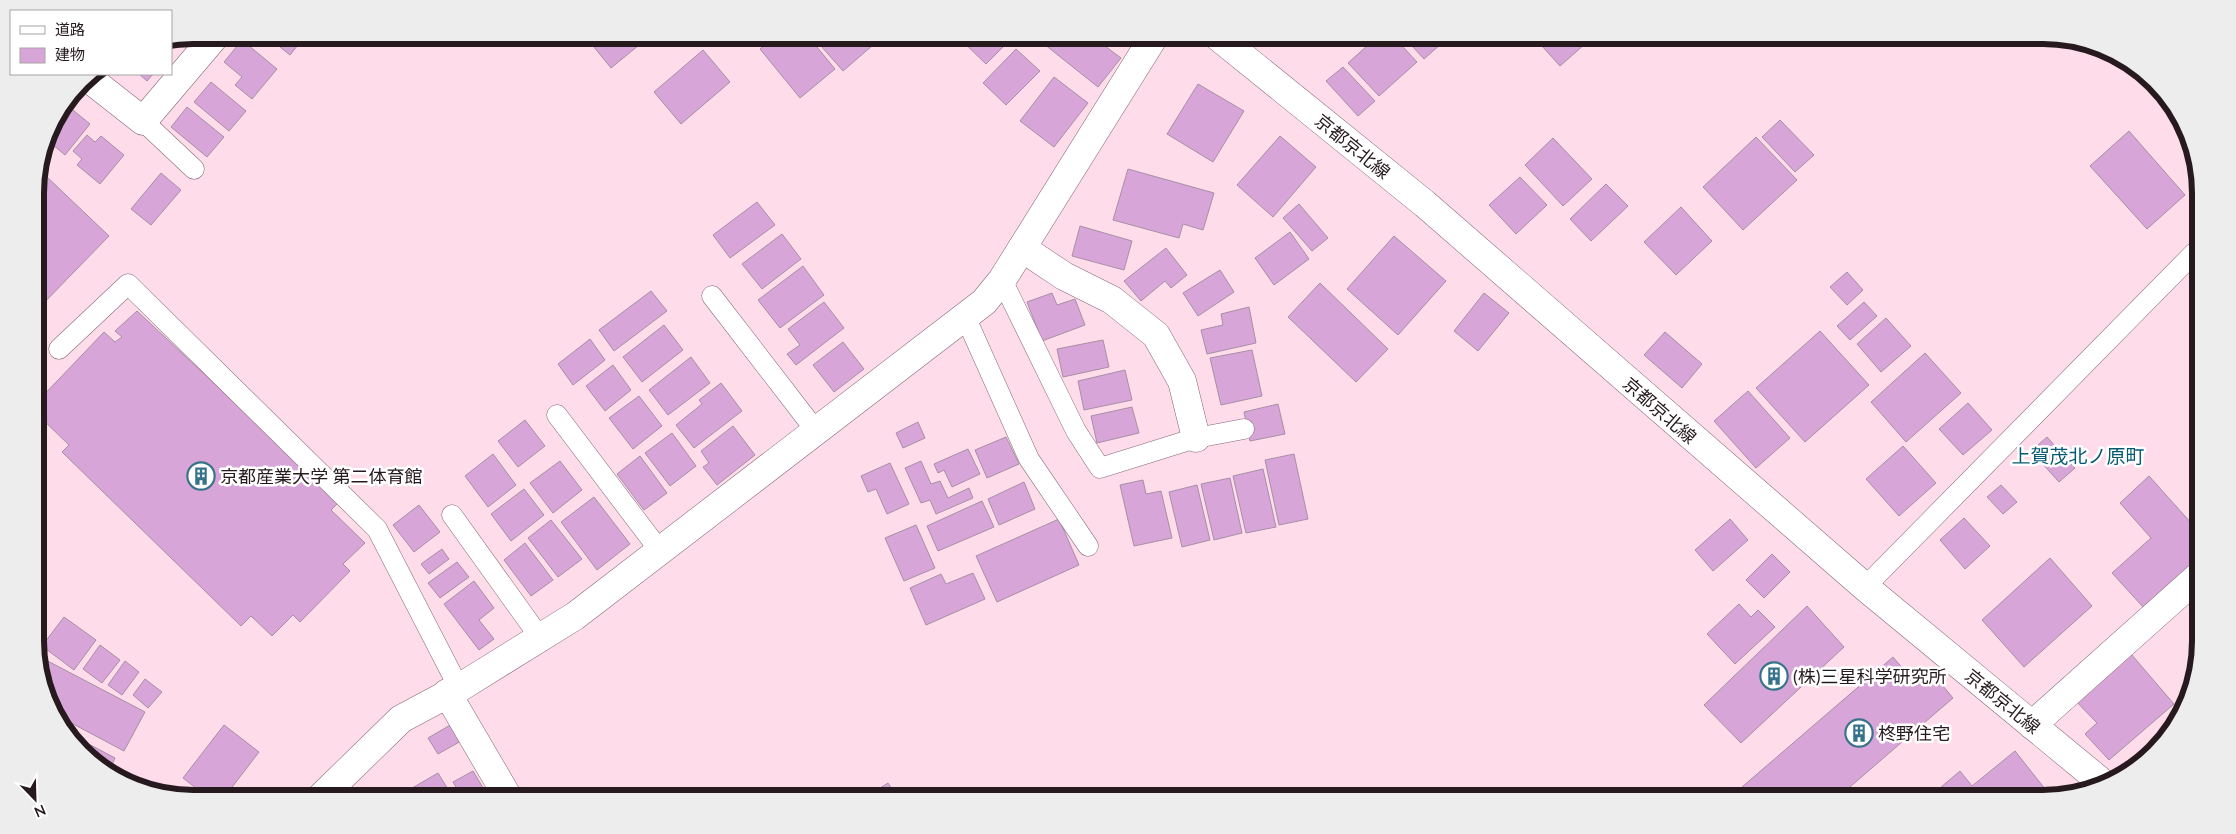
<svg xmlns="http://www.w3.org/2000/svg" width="2236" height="834" viewBox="0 0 2236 834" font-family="Lato,'Noto Sans JP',sans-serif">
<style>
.building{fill:#d8a5d8;stroke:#a68fa5}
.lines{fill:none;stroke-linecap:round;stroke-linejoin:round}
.service-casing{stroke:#856874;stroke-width:21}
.minor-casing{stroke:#856874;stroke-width:29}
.tertiary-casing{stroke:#856874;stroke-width:29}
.primary-casing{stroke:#856874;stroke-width:29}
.service{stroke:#fff;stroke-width:20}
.minor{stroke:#fff;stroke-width:28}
.tertiary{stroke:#fff;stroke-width:28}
.primary{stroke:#fff;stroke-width:28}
.labels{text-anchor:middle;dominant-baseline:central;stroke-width:5;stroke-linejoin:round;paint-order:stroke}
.street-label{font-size:18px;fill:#261a1f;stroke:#fff}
.poi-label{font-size:18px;fill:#261a1f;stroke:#fff;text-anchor:start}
.neighbourhood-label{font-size:19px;fill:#065971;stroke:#fff}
.rim{fill:none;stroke:#261a1f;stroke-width:6}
</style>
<rect width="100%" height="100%" fill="#fedcea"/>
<path class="building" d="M265 35H306L290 55Z
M597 35H650V36L611 68 589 41Z
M670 35H681L674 40Z
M777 35H807L835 69 800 98 760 49Z
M817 35H877L880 39 843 71 814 38Z
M956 35H1005L1010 40 986 64Z
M1043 35H1113L1105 46 1121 58 1098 87 1039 40Z
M1379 35H1392L1417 62 1379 96 1348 63Z
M1402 35H1451L1424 59Z
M1532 35H1577L1585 44 1560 66Z
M242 40 277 69 252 99 235 85 242 77 224 62Z
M1016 49 1040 71 1006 105 983 83Z
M703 50 730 82 681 124 654 92Z
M1343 67 1375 101 1358 116 1326 81Z
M139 74H153L147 81Z
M1054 77 1088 103 1054 147 1020 121Z
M211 82 246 111 229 131 194 102Z
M1198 84 1244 111 1213 162 1167 134Z
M68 106 90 124 65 155 47 140 50 128Z
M187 107 224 137 207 157 171 127Z
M1780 120 1814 155 1795 172 1762 137Z
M2129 131 2185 195 2147 229 2090 166Z
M87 135 95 142 101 136 124 155 100 184 77 165 82 159 73 151Z
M1280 136 1316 167 1273 217 1237 185Z
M1756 137 1797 180 1743 230 1703 187Z
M1553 138 1592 179 1563 206 1525 165Z
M1128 169 1214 193 1203 230 1183 224 1179 238 1113 220Z
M161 173 181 190 151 225 131 209Z
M45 175 109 236 36 311 35 185Z
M1520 177 1547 205 1516 234 1489 205Z
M1606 184 1628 206 1591 241 1570 219Z
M757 202 775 225 730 258 713 235Z
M1299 204 1328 238 1312 251 1283 218Z
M1681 207 1712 241 1676 275 1644 242Z
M1080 226 1132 241 1124 270 1072 256Z
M1290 232 1309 259 1274 285 1255 258Z
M782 234 801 259 762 289 742 264Z
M1394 236 1446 281 1398 335 1347 289Z
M1166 248 1187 275 1171 288 1165 281 1141 301 1124 281Z
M803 266 824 295 780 328 758 300Z
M1220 270 1234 292 1198 316 1183 293Z
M1847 272 1863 290 1847 305 1830 287Z
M1320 283 1388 349 1356 382 1288 317Z
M651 291 667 311 614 351 599 330Z
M1052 293 1057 305 1075 299 1085 325 1042 341 1027 302Z
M1484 293 1509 313 1478 351 1454 331Z
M824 302 844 328 796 365 787 354 800 345 788 329Z
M1864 302 1877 316 1850 340 1837 326Z
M1249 307 1256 343 1207 354 1201 330 1223 325 1221 314Z
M137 311 340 501 331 510 365 543 343 564 350 571 300 622 293 615 272 636 251 616 241 626 62 452 69 445 37 414V402L104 332 115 342 122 337 115 331Z
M1886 318 1911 346 1881 372 1857 344Z
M664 325 683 350 642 382 623 357Z
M1820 331 1869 385 1805 442 1756 388Z
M1665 332 1702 364 1682 388 1644 355Z
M590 339 605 360 573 385 558 364Z
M1103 340 1109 367 1063 377 1057 349Z
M843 342 864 369 834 392 813 365Z
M1252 350 1262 396 1221 405 1210 358Z
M1925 353 1961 393 1906 442 1871 402Z
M691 357 710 383 668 415 649 390Z
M613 365 631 390 605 411 586 386Z
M1125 370 1132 400 1084 410 1078 381Z
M721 383 742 411 694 448 676 425 702 404 699 400Z
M1748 391 1790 438 1756 468 1714 421Z
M639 396 662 426 633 449 609 418Z
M1968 403 1992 430 1963 455 1939 429Z
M1278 404 1285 434 1250 441 1244 412Z
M1132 407 1139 433 1097 443 1091 416Z
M525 420 545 446 518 467 498 441Z
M918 422 925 438 903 448 896 433Z
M733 426 755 455 717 485 703 467 709 463 701 451Z
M672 433 696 466 670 486 645 453Z
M1006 437 1019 464 987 478 975 450Z
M2047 437 2075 468 2059 482 2031 451Z
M1903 446 1936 483 1899 516 1866 479Z
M968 449 980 474 952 487 944 470 938 473 934 464Z
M493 454 516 485 488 507 465 476Z
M1294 454 1308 519 1279 525 1265 460Z
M640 456 667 493 644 510 617 474Z
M560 461 582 490 553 513 530 483Z
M921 461 931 484 940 481 948 498 969 488 973 498 936 514 930 500 921 503 905 468Z
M890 463 909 504 887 514 876 489 868 492 861 476Z
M1263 469 1276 527 1246 533 1233 476Z
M2149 476 2201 534V555L2143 607 2112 573 2151 538 2120 503Z
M1230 478 1242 533 1214 540 1201 484Z
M1143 480 1146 494 1161 491 1172 538 1134 546 1120 485Z
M1024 482 1035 509 999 525 988 499Z
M1197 485 1210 540 1182 547 1169 492Z
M2001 485 2017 502 2003 514 1987 497Z
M524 489 544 515 511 541 491 514Z
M594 497 630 544 597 570 561 522Z
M982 501 994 527 938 551 927 526Z
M419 505 440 532 414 552 393 525Z
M1964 518 1990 546 1965 569 1940 540Z
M1059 519 1079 565 997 602 976 556Z
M1730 519 1748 540 1713 571 1695 550Z
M551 520 582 559 558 577 528 538Z
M916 525 935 568 904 581 885 538Z
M525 543 553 580 531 596 504 560Z
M442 549 449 559 429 574 421 564Z
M1772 554 1790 572 1764 598 1746 580Z
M2050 558 2092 606 2024 667 1982 620Z
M457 562 469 577 440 598 428 583Z
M973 573 985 599 926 625 910 588 941 574 946 584Z
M474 581 494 608 479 620 494 639 479 650 444 604Z
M1739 604 1751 617 1758 610 1775 627 1735 664 1707 634Z
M1807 606 1844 647 1741 743 1704 705Z
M64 617 96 640 74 670 42 646Z
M100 645 120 660 102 683 83 669Z
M2125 647 2174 704 2109 760 2085 734 2097 723 2071 696Z
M1893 657 1913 681 1928 668 1953 698 1836 799H1752L1742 787Z
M42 658 145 712 124 751 60 717 38 672V667Z
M125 661 139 672 122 695 108 685Z
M145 679 162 692 148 708 133 695Z
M452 724 461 741 438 754 428 738Z
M224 725 259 752 223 799H210L183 778Z
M68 733 115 758 110 769 74 745Z
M2015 751 2053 799H1927L1960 771 1972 786Z
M473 771 489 798 487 799H463L453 782Z
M438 773 454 799H405L402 794Z
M888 783 898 799H863Z
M171 790 182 797 167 795Z"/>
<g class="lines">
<g class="service-casing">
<path id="service" d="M143 121 194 169
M1002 280 1076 431 1100 468 1196 438 1244 429
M712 296 816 431
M965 316 1029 459 1088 546
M59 349 128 284 377 529 459 688
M557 415 660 551
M452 515 541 639
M1865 587 2194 253 2200 256"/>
</g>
<g class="minor-casing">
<path id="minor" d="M87 77 143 121 216 35
M1022 248 1064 276 1112 300 1156 335 1182 381 1196 438
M447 693 509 799
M2032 725 2201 574"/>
</g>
<g class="tertiary-casing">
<path id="tertiary" d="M319 799 401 719 459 688 575 616 984 302 1002 280 1155 35"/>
</g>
<g class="primary-casing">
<path id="primary" d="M1216 35 1425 204 1865 587 2105 785"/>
</g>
<use href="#service" class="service"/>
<use href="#minor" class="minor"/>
<use href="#tertiary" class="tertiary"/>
<use href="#primary" class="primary"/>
</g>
<defs>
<g id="building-ring" transform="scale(1.4375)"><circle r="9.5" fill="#fff" stroke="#36738a" stroke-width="1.5"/><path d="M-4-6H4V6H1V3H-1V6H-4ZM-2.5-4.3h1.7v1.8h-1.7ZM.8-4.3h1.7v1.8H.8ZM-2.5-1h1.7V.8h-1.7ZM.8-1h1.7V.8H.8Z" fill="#36738a"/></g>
</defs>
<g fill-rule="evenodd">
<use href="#building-ring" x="201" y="476"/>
<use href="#building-ring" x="1774" y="676"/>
<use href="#building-ring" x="1859" y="733"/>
</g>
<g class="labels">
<g class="street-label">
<text transform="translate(1353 146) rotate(39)">京都京北線</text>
<text transform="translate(1660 410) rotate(41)">京都京北線</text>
<text transform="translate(2003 701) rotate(39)">京都京北線</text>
</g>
<g class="poi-label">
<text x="220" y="476">京都産業大学 第二体育館</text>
<text x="1793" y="676">(株)三星科学研究所</text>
<text x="1878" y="733">柊野住宅</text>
</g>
<g class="neighbourhood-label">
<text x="2078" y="455">上賀茂北ノ原町</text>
</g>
</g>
<path d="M0 0H2236V834H0ZM193 44H2043A149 149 0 0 1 2192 193V641A149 149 0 0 1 2043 790H193A149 149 0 0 1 44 641V193A149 149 0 0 1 193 44Z" fill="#eeeded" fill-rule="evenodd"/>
<path class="rim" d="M193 44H2043A149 149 0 0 1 2192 193V641A149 149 0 0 1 2043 790H193A149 149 0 0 1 44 641V193A149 149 0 0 1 193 44Z"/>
<rect x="10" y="10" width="162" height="65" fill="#ffffff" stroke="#a8a3a5"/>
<rect x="20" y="26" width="25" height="8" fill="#ffffff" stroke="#a8a3a5"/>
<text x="55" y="35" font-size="15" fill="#261a1f">道路</text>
<rect x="20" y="48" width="25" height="15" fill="#d8a5d8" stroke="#a8a3a5"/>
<text x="55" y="60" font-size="15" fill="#261a1f">建物</text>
<g transform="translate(35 799) rotate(157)" stroke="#ffffff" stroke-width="4" paint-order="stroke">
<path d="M0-4L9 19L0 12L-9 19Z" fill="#261a1f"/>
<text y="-8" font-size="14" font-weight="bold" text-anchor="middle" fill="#261a1f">N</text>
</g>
</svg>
